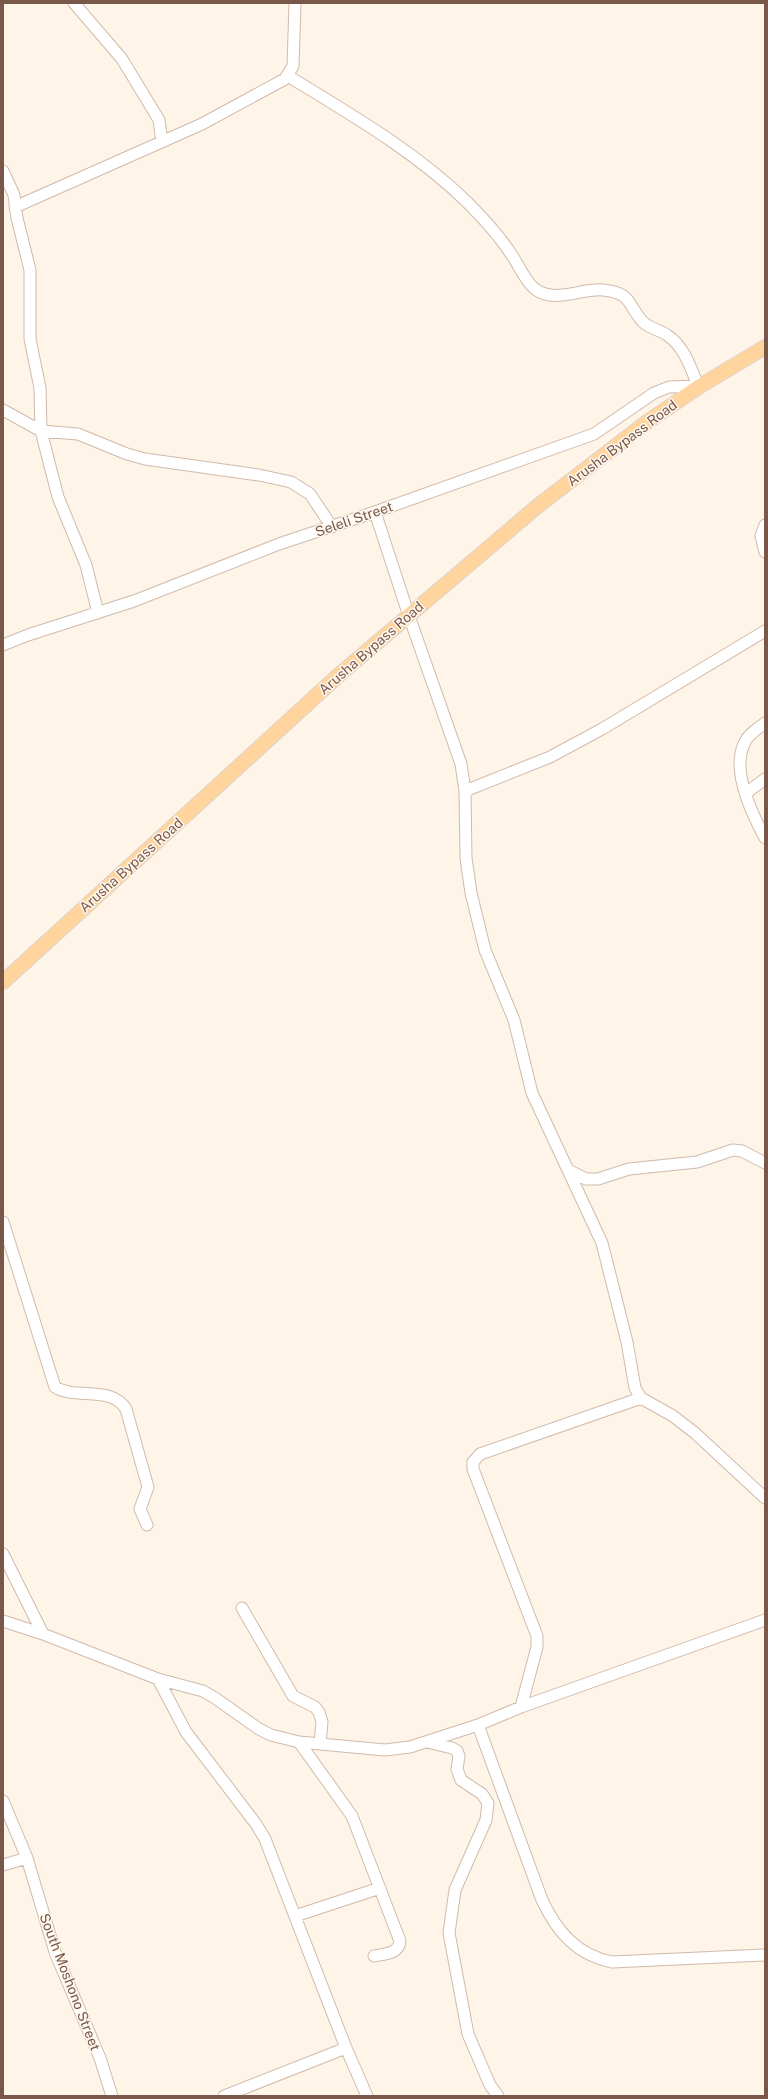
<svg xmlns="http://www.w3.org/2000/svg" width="768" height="2099" viewBox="0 0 768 2099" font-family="'Public Sans',sans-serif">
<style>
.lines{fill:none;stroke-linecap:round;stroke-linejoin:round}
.minor-casing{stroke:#d1baac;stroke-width:13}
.major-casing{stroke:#dcd4d0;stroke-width:16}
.minor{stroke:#fff;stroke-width:11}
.major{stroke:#ffd59d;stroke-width:14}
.labels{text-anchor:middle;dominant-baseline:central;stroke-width:3;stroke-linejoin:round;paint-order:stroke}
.street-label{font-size:14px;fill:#7a5849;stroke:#fff8ef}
</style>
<rect width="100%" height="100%" fill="#fef4e7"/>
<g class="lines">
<g class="minor-casing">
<path id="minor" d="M74 3 122 59 159 120 162 142
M288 76C350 114 413 150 466 201 482 217 499 235 511 254 519 265 524 280 535 289 555 304 581 288 603 290 633 293 627 305 643 322 649 328 660 330 667 335 684 346 691 368 698 386
M3 171 14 195 17 218 30 270V339L40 388 41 431 58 497 86 565 98 613
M15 207 202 124 285 79 293 66 295 3
M3 410 41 431 78 434 127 454 145 459 259 475 291 482 310 494 332 527
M375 512 409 616 461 764 465 791 466 858 471 893 485 950 514 1020 532 1093 602 1243 627 1342 635 1388 641 1398 673 1416 695 1433 765 1498
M765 525 761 536 765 552
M3 645 28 635 134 601 279 544 375 512 594 434 654 393 669 387 700 386
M765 723C759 728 748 734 745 742 730 769 752 814 765 838
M465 791 550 757 602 729 765 631
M746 793 765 779
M568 1170 586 1179H598L629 1169 697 1162 733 1150 742 1151 765 1163
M3 1222 55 1387C76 1400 111 1385 126 1409L148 1487 140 1509 147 1525
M3 1554 43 1634
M242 1608 293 1696 315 1707 319 1712 322 1722 320 1744
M3 1621 43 1634 158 1679 203 1691 215 1698 259 1729 271 1735 299 1742 385 1750 410 1747 478 1725 521 1707 765 1620
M158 1679 186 1732 256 1824 265 1839 346 2048 367 2096
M521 1707 537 1647V1636L473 1469V1462L480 1454 641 1398
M478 1725 542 1900C557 1932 577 1955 612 1962L765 1955
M299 1742 352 1816 400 1941C399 1954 384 1954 374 1956
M427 1742 452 1748 457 1751 459 1756 457 1769 461 1780 482 1794 488 1803 486 1820 455 1890 449 1933 468 2034 490 2085 498 2096
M3 1801 27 1858 55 1952 100 2058 112 2096
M3 1865 27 1858
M295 1916 380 1888
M224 2096 346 2048"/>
</g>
<g class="major-casing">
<path id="major" d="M3 982 340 674 539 505 647 422 700 386 765 347"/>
</g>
<use href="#minor" class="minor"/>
<use href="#major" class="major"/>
</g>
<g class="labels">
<g class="street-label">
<text transform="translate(622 443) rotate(-37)">Arusha Bypass Road</text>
<text transform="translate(354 519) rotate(-19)">Seleli Street</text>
<text transform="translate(371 648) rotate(-41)">Arusha Bypass Road</text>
<text transform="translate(131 865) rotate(-42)">Arusha Bypass Road</text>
<text transform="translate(70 1982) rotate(69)">South Moshono Street</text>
</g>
</g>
<rect width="768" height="2099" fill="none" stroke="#7a5849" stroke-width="8"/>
</svg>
